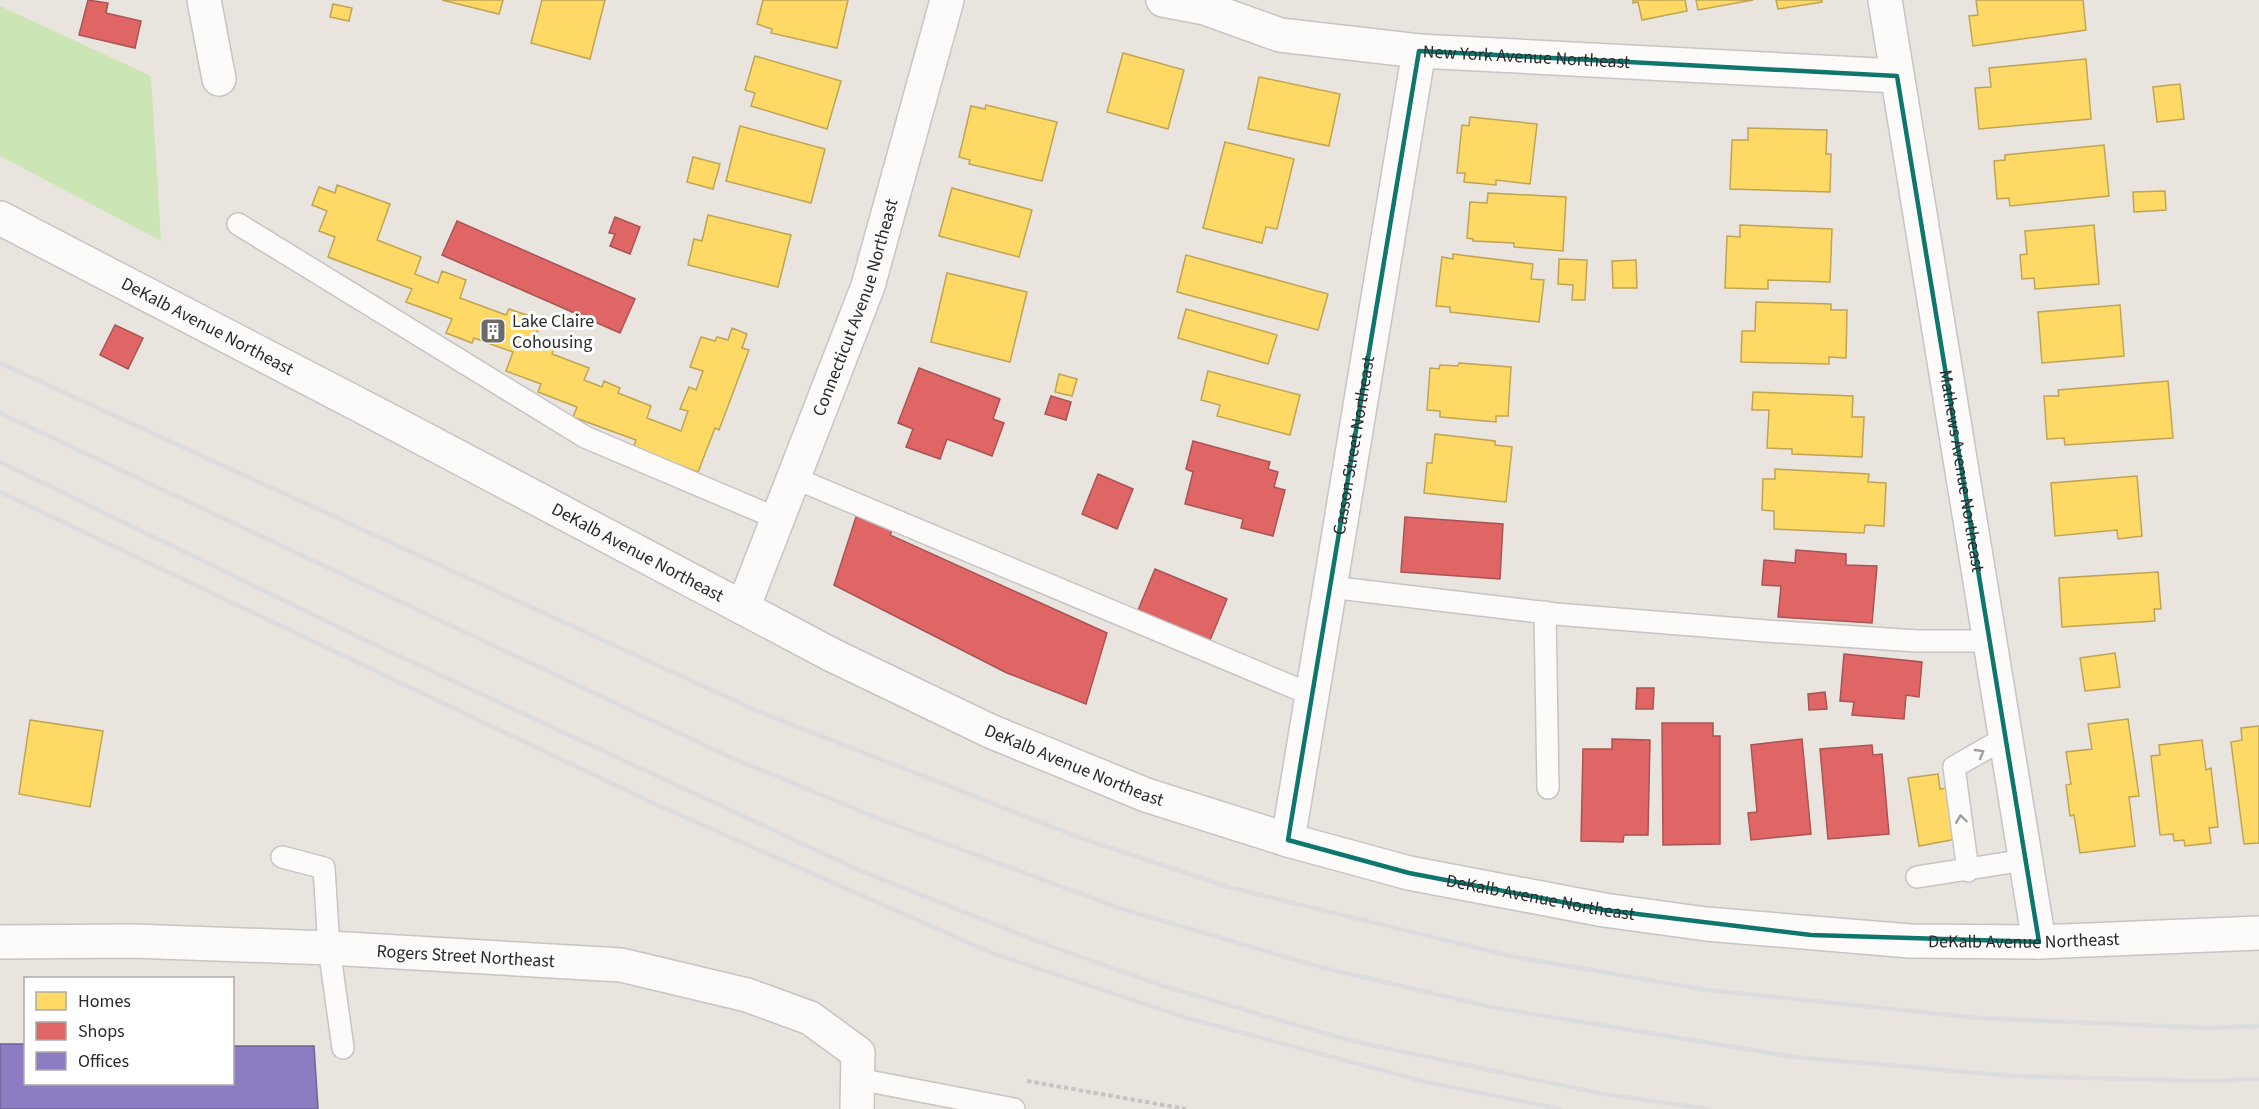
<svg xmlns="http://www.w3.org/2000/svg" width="2259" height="1109" viewBox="0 0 2259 1109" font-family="'Source Sans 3',sans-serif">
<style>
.green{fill:#cbe6b4}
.homes{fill:#ffd966;stroke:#bfa454;stroke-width:1.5}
.shops{fill:#e06666;stroke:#a95454;stroke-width:1.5}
.offices{fill:#8e7cc3;stroke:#706395;stroke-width:1.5}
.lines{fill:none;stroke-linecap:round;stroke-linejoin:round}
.lane-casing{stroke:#c6c4c5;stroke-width:24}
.street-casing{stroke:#c6c4c5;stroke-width:36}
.secondary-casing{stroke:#c6c4c5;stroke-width:36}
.path{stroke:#c5c4c3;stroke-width:4;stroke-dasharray:4.5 3;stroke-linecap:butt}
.lane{stroke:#fcfbfa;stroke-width:21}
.street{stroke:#fcfbfa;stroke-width:33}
.secondary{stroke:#fcfbfa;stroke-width:33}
.rail{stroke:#dddddf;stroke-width:4.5}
.oneway{stroke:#9e9d9c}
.marked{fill:none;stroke:#0f766e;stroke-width:4.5;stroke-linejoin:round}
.labels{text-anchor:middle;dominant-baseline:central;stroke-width:6;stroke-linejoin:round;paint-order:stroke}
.street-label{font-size:18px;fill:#2a2a2a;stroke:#fff}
.poi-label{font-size:18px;fill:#2a2a2a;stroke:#fff;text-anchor:start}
</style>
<rect width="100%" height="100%" fill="#e9e4de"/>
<path class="green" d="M0 6 151 76 161 241 0 156Z"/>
<path class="homes" d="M442 0H503L499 14Z
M542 0H605L590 59 531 43Z
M763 0H848L837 48 771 33 772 29 757 24Z
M1633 0H1685L1687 11 1642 20 1638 2 1633 3Z
M1696 0H1753L1698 10Z
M1776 0H1822V2L1778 9Z
M1976 0H2083L2086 30 1973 46 1969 16 1978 15Z
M333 4 352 8 349 21 330 17Z
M1123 53 1184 70 1168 129 1107 112Z
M755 56 841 81 827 129 751 106 755 93 745 90Z
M2086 59 2091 119 1979 129 1975 88 1991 87 1989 68Z
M1259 77 1340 94 1329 146 1248 129Z
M2180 84 2184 119 2157 122 2153 87Z
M986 105 1057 122 1042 181 969 164 970 160 959 157 971 106 985 109Z
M1470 117 1537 124 1530 184 1496 180V185L1464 182 1465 173H1457L1462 125 1469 126Z
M740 126 825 149 811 203 726 181Z
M1748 128 1827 130 1826 154H1831L1830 192 1730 189 1732 140H1748Z
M1225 142 1294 159 1277 229 1266 227 1262 243 1203 228Z
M2104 145 2109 196 2010 206 2009 198 1997 199 1994 161 2005 160V155Z
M693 157 720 164 713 189 687 182Z
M337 185 390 204 377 240 421 257 415 274 438 283 442 271 466 280 460 298 506 315 509 309 541 320 535 338 555 346 552 354 589 368 584 380 602 387 604 381 620 388 618 393 651 406 647 418 681 431 688 411 680 409 689 387 696 390 703 371 690 367 701 337 715 341 717 337 728 340 732 328 747 334 742 348 749 350 719 430 715 428 698 472 633 448 636 440 573 417 577 407 538 392 541 384 506 371 513 352 474 338 472 343 446 333 452 319 406 302 412 289 328 257 335 237 319 231 327 211 312 205 319 187 335 193Z
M952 188 1032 210 1019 257 939 236Z
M2165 191 2166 210 2134 212 2133 192Z
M1488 193 1566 197 1563 251 1514 247V243L1473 241V239L1467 238 1470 202 1487 203Z
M708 215 791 235 778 287 688 265 694 239 702 241Z
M1740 225 1832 229 1830 282 1768 280V289L1725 288 1727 236 1740 237Z
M2094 225 2099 284 2035 289 2034 278 2022 279 2020 255 2027 254 2025 231Z
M1453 254 1533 264 1531 279 1544 280 1539 322 1450 312V307L1436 306 1442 257 1453 259Z
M1186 255 1328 294 1318 330 1177 292Z
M1559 259 1587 260 1585 300H1572L1573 285 1558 284Z
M1636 260 1637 288H1613L1612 261Z
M947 273 1027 292 1010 362 931 342Z
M1756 302 1831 304V310H1847L1846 358 1829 357V364L1741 362 1742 331H1755Z
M2120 305 2124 356 2042 363 2038 312Z
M1186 309 1277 335 1268 364 1178 338Z
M1459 363 1511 367 1508 416H1496V422L1440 417V411L1427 410 1430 368 1439 369 1440 365 1458 366Z
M1208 371 1300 395 1290 435 1217 416 1220 405 1201 400Z
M1059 374 1077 379 1072 396 1055 392Z
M2168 381 2173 438 2065 445 2064 438 2047 439 2044 396H2059L2058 390Z
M1753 392 1853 396 1852 417H1864L1862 457 1792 454V449L1767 448 1769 410H1752Z
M1435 434 1495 441V445L1512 447 1506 502 1424 493 1427 463H1432Z
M1775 469 1869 474 1868 482 1886 483 1884 526 1865 525 1864 533 1774 529V511L1762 510 1763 479H1775Z
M2137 476 2142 536 2118 539 2117 530 2055 536 2051 483Z
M2158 572 2161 609H2154L2155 621 2062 627 2059 578Z
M2115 653 2120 687 2085 691 2080 658Z
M2128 719 2139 796 2129 797 2135 846 2080 853 2074 815 2070 816 2066 785 2071 784 2066 752 2092 749 2088 724Z
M30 720 103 731 90 807 19 794Z
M2259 726V843L2244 844 2231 742 2242 740 2241 728Z
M2202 740 2206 770 2211 768 2218 827 2209 828 2211 843 2185 846 2184 840 2174 841 2173 834 2160 835 2151 756 2160 755 2159 745Z
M1938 774 1940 789 1948 788 1957 839 1919 846 1908 778Z"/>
<path class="shops" d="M88 0 108 3 106 13 141 21 135 48 79 35Z
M615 217 640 227 630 254 610 246 615 234 609 233Z
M457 221 635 299 620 333 442 255Z
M115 325 143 338 128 369 100 355Z
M919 368 1000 399 993 419 1004 423 992 456 947 439 940 459 906 447 913 429 898 423Z
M1051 396 1071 402 1066 420 1045 414Z
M1193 441 1270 462 1268 469 1278 472 1274 487 1285 490 1273 536 1241 528 1243 519 1185 504 1193 472 1186 469Z
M1098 474 1133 489 1117 529 1082 514Z
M856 517 893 529 890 535 1107 633 1086 704 1007 673 834 585Z
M1405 517 1503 524 1500 579 1401 572Z
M1796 550 1846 554V565L1877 566 1872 623 1778 617 1781 586 1762 585 1764 560 1795 563Z
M1155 569 1227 599 1208 645 1136 615Z
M1844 654 1922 662 1919 697 1906 695 1904 719 1852 715 1854 702 1840 701Z
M1637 688H1654L1653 709H1636Z
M1825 692 1827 709 1809 710 1808 694Z
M1662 723H1713V736H1720V844L1663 845Z
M1612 739 1650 740 1648 835H1624L1623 842 1581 841 1583 749H1612Z
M1802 739 1811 834 1751 840 1748 813 1757 812 1751 745Z
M1872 745 1873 755 1882 754 1889 834 1828 839 1820 749Z"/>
<path class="offices" d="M0 1044H26V1084H232V1046H314L318 1109H0Z"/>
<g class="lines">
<g class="lane-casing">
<path id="lane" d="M238 224 585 437 776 518
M792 477 1312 695
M1330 587 1556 614 1766 631 1917 641H1989
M1545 612 1548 788
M282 857 324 868 329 948 343 1048
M1968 871 1954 767 2005 738
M1917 877 2025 860
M858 1079 1014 1109"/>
</g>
<g class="street-casing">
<g id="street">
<path d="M204 0 219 79"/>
<path id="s1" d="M1163 0 1205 8 1280 35 1419 51 1897 76"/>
<path id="s2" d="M1885 0 2039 942"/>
<path id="s3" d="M743 608 868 286 947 0"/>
<path id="s4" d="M1288 840 1419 51"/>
<path id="s5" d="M0 942 133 941 329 948 621 965 747 995 810 1018 858 1053 857 1109"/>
</g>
</g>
<g class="secondary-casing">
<g id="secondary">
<path id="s6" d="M0 218 392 422 832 655 990 731 1146 795 1288 840 1409 873 1604 910 1706 924 1910 941 2039 942 2259 933"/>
</g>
</g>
<path class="path" d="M1027 1081 1186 1109"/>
<use href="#lane" class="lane"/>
<use href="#street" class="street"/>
<use href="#secondary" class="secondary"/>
<path class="rail" d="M0 363 755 710 1083 839 1228 887 1510 956 1707 990 1979 1018 2208 1028 2259 1026
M0 413 732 758 885 821 1122 909 1320 967 1491 1007 1794 1057 2013 1076 2208 1081 2259 1079
M0 462 363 639 861 871 1037 941 1160 985 1348 1040 1603 1094 1707 1109
M0 492 653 803 992 953 1187 1018 1426 1082 1560 1109"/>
</g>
<defs><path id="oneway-chevron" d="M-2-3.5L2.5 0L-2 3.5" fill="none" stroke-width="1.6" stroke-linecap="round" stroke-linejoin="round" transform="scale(1.5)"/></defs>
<g class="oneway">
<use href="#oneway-chevron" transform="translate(1980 753) rotate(-30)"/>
<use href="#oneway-chevron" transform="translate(1961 819) rotate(-98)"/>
</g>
<path class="marked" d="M1419 51 1897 76 2039 942 1811 935 1604 910 1409 873 1288 840Z"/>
<defs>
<g id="building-square" transform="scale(1.35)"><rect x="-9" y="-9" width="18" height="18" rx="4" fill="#6d6b69" stroke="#fff"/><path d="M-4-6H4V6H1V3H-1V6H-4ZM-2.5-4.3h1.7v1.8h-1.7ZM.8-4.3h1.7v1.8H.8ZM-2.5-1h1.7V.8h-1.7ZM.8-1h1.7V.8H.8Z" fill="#fff"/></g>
</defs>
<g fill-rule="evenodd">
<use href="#building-square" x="493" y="331"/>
</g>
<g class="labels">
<g class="street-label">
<text stroke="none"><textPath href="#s1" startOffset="370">New York Avenue Northeast</textPath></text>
<text stroke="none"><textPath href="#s3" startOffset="321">Connecticut Avenue Northeast</textPath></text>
<text stroke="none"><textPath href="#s6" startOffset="234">DeKalb Avenue Northeast</textPath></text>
<text stroke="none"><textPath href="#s4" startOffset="400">Casson Street Northeast</textPath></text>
<text stroke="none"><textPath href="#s2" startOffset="477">Mathews Avenue Northeast</textPath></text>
<text stroke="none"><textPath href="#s6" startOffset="720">DeKalb Avenue Northeast</textPath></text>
<text stroke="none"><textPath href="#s6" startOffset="1206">DeKalb Avenue Northeast</textPath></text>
<text stroke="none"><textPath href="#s6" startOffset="1692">DeKalb Avenue Northeast</textPath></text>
<text stroke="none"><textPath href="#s6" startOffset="2178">DeKalb Avenue Northeast</textPath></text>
<text stroke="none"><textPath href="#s5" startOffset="466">Rogers Street Northeast</textPath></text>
</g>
<g class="poi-label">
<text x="512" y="321">Lake Claire<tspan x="512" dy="21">Cohousing</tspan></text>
</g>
</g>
<rect x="24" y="977" width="210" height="108" fill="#ffffff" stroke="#aaaaaa" stroke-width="1.5"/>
<rect x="36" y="992" width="30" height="18" fill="#ffd966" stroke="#aaaaaa" stroke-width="1.5"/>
<text x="78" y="1007" font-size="18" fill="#2a2a2a">Homes</text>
<rect x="36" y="1022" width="30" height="18" fill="#e06666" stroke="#aaaaaa" stroke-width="1.5"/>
<text x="78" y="1037" font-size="18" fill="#2a2a2a">Shops</text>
<rect x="36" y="1052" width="30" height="18" fill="#8e7cc3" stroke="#aaaaaa" stroke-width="1.5"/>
<text x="78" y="1067" font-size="18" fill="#2a2a2a">Offices</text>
</svg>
